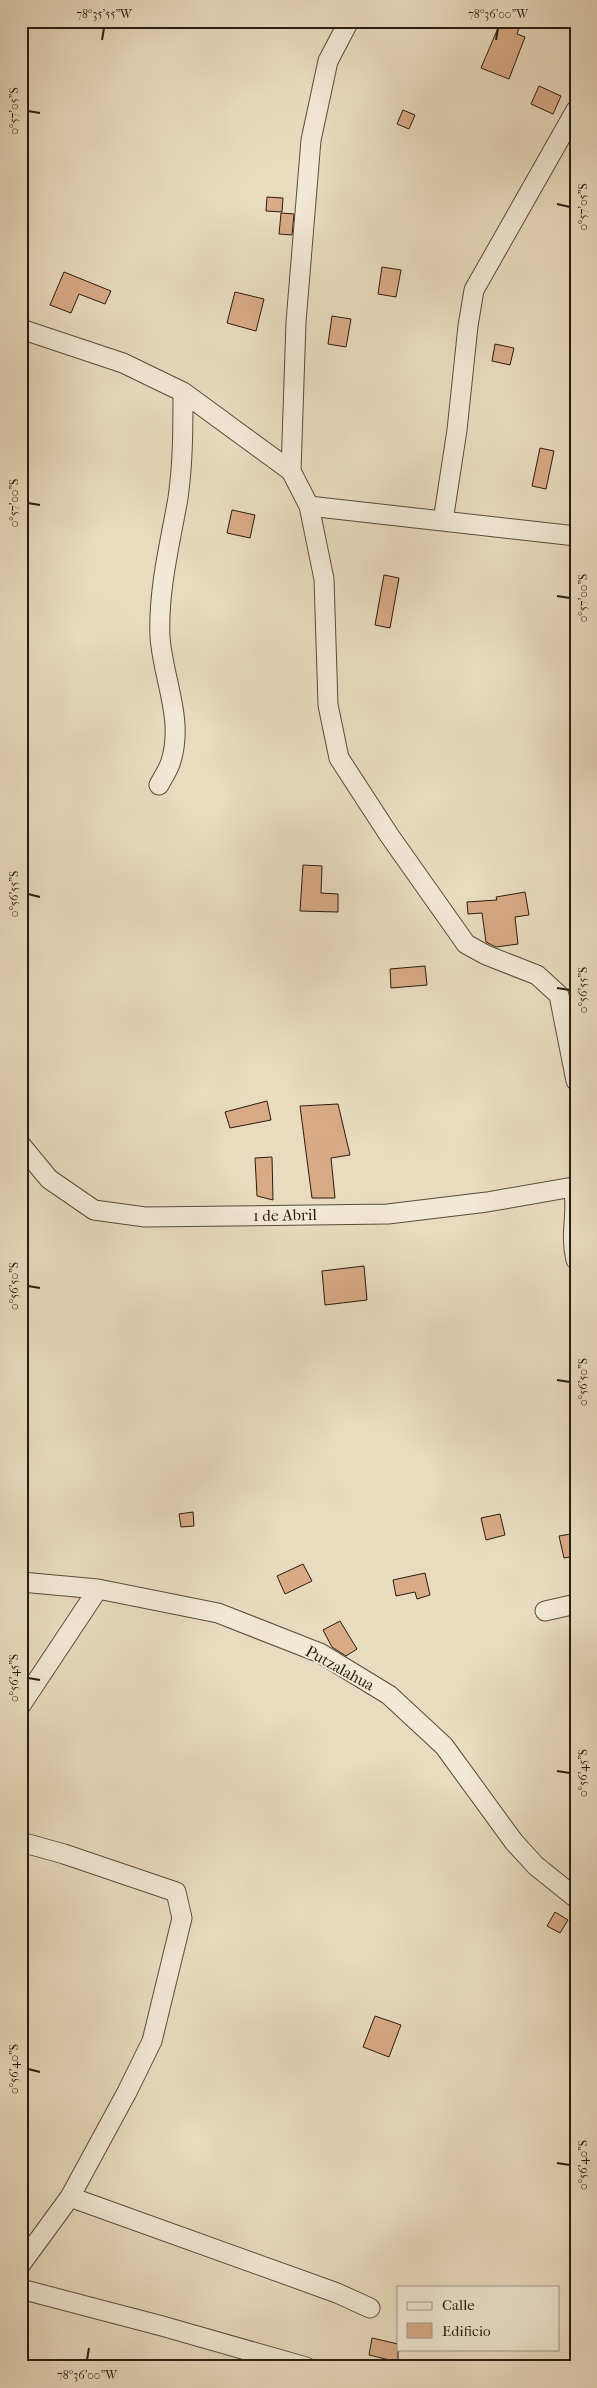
<svg xmlns="http://www.w3.org/2000/svg" width="597" height="2388" viewBox="0 0 597 2388" font-family="'IM FELL French Canon',serif">
<style>
.building{fill:#d8aa86;stroke:#291d0e}
.lines{fill:none;stroke-linecap:round;stroke-linejoin:round}
.minor-casing{stroke:#594c3a;stroke-width:21}
.minor{stroke:#f1e8d5;stroke-width:19}
.ticks{fill:none;stroke:#291d0e;stroke-width:2}
.labels{text-anchor:middle;dominant-baseline:central;stroke-width:4;stroke-linejoin:round;paint-order:stroke}
.street-label{font-size:16px;fill:#291d0e;stroke:#f1e8d5}
.neatline{fill:none;stroke:#291d0e;stroke-width:2}
.ticks-label{font-size:12px;text-anchor:middle;fill:#291d0e}
</style>
<rect width="100%" height="100%" fill="#e9dbbf"/>
<filter id="stains"><feTurbulence type="fractalNoise" baseFrequency=".004" numOctaves="4"/><feColorMatrix values="0 0 0 0 .2 0 0 0 0 .09 0 0 0 0 .02 0 0 0 .5 -.17"/></filter>
<radialGradient id="worn" r=".72"><stop offset=".6" stop-color="#630" stop-opacity="0"/><stop offset="1" stop-color="#630" stop-opacity=".3"/></radialGradient>
<path class="building" d="M501 21H521L517 34 525 37 509 79 481 68Z
M539 86 561 96 553 114 531 104Z
M403 110 415 115 409 129 397 124Z
M267 197 283 198 282 212 266 211Z
M281 213 294 214 292 235 279 234Z
M382 267 401 270 396 297 378 294Z
M64 272 111 291 105 304 79 294 71 313 50 305Z
M235 292 264 299 256 331 227 323Z
M332 316 351 319 346 347 328 344Z
M495 344 514 348 510 365 492 361Z
M540 448 554 451 546 489 532 486Z
M232 510 255 515 250 538 227 533Z
M384 575 399 578 390 628 375 625Z
M303 865 322 866 321 893 338 894V912L300 911Z
M525 892 529 915 515 917 518 944 496 947 486 942 482 913 468 914 467 902 497 900 496 897Z
M425 966 427 985 391 988 390 969Z
M267 1101 271 1120 230 1128 225 1112Z
M338 1104 350 1155 331 1158 335 1198H312L300 1106Z
M272 1157 273 1200 257 1196 255 1158Z
M364 1266 367 1300 325 1305 322 1271Z
M193 1512 194 1526 181 1527 179 1514Z
M500 1514 505 1535 486 1540 481 1518Z
M576 1533V1556L564 1558 559 1536Z
M303 1564 312 1581 285 1594 277 1576Z
M425 1573 430 1595 417 1599 415 1592 396 1596 393 1580Z
M340 1621 357 1649 346 1656 332 1647 323 1630Z
M555 1912 568 1920 560 1933 547 1926Z
M375 2016 401 2025 389 2057 363 2047Z
M372 2338 398 2344V2362L369 2355Z"/>
<g class="lines">
<g class="minor-casing">
<path id="minor" d="M21 329 123 363 183 392 291 471 309 506 324 579 328 705 339 758 389 835 466 944 486 955 537 975 559 995 576 1081
M291 471 296 322 311 140 328 61 349 21
M309 506 576 536
M443 521 457 430 468 326 474 290 576 110
M159 785C163 777 169 769 171 761 184 719 163 679 160 637 158 590 170 544 178 498 183 463 183 427 183 392
M21 1145 49 1179 94 1210 145 1217 388 1214 487 1202 573 1187
M576 1185 573 1187C579 1210 569 1233 576 1260
M21 1582 98 1589 218 1613 320 1653 389 1695 444 1746 514 1842 536 1866 576 1898
M545 1611 576 1604
M21 1705 98 1589
M21 1842 64 1854 176 1892 182 1918 152 2041 127 2092 70 2197 21 2264
M70 2197 337 2293 370 2308
M21 2289 162 2326 306 2367"/>
</g>
<use href="#minor" class="minor"/>
</g>
<path class="ticks" d="M102 40 104 28M496 40 498 28M28 111 40 113M557 204 570 207M28 503 40 505M557 596 570 598M28 894 40 897M557 988 570 990M28 1286 40 1288M557 1380 570 1382M28 1678 40 1680M557 1771 570 1773M28 2069 40 2072M557 2163 570 2165M87 2360 89 2348"/>
<g class="labels">
<g class="street-label">
<text transform="translate(285 1215) rotate(-1)">1 de Abril</text>
<text transform="translate(340 1668) rotate(29)">Putzalahua</text>
</g>
</g>
<rect width="597" height="2388" fill="none" stroke="#e9dbbf" stroke-width="55"/>
<rect x="397" y="2286" width="162" height="65" fill="#f1e8d5" stroke="#a19785"/>
<rect x="407" y="2302" width="25" height="8" fill="#f1e8d5" stroke="#a19785"/>
<text x="442" y="2310" font-size="15" fill="#291d0e">Calle</text>
<rect x="407" y="2323" width="25" height="15" fill="#d8aa86" stroke="#a19785"/>
<text x="442" y="2336" font-size="15" fill="#291d0e">Edificio</text>
<rect x="28" y="28" width="542" height="2332" class="neatline"/>
<g class="ticks-label">
<text x="104" y="18">78°35'55"W</text>
<text x="498" y="18">78°36'00"W</text>
<text transform="translate(14 111) rotate(-90)" y="4">0°57'05"S</text>
<text transform="translate(583 207) rotate(-90)" y="4">0°57'05"S</text>
<text transform="translate(14 503) rotate(-90)" y="4">0°57'00"S</text>
<text transform="translate(583 598) rotate(-90)" y="4">0°57'00"S</text>
<text transform="translate(14 894) rotate(-90)" y="4">0°56'55"S</text>
<text transform="translate(583 990) rotate(-90)" y="4">0°56'55"S</text>
<text transform="translate(14 1286) rotate(-90)" y="4">0°56'50"S</text>
<text transform="translate(583 1382) rotate(-90)" y="4">0°56'50"S</text>
<text transform="translate(14 1678) rotate(-90)" y="4">0°56'45"S</text>
<text transform="translate(583 1773) rotate(-90)" y="4">0°56'45"S</text>
<text transform="translate(14 2069) rotate(-90)" y="4">0°56'40"S</text>
<text transform="translate(583 2165) rotate(-90)" y="4">0°56'40"S</text>
<text x="87" y="2379">78°36'00"W</text>
</g>
<rect width="100%" height="100%" filter="url(#stains)"/>
<rect width="100%" height="100%" fill="url(#worn)"/>
</svg>
